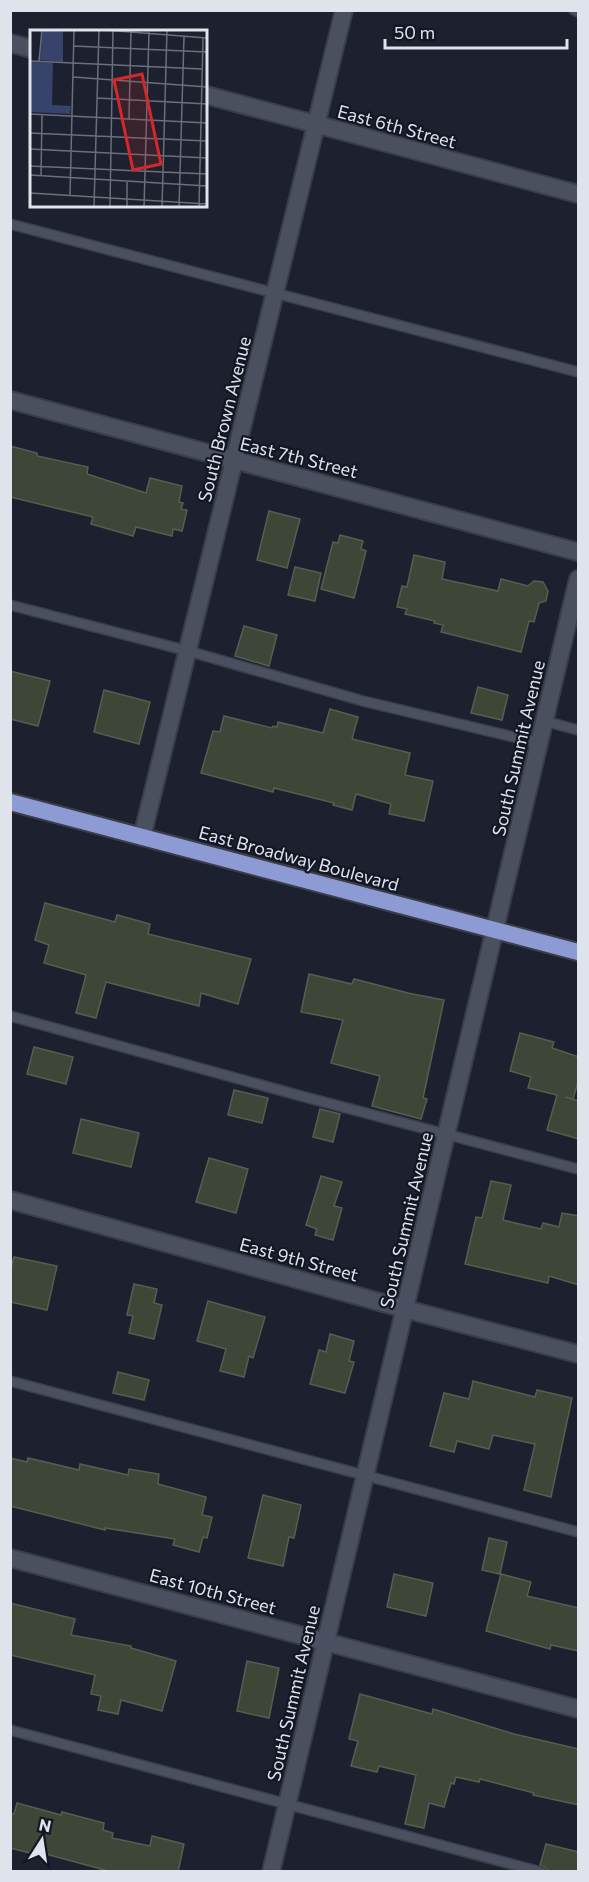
<svg xmlns="http://www.w3.org/2000/svg" width="589" height="1882" viewBox="0 0 589 1882" font-family="Commissioner,sans-serif">
<style>
.building{fill:#3d4637;stroke:#565f4f;stroke-width:1.5}
.lines{fill:none;stroke-linecap:round;stroke-linejoin:round}
.service-casing{stroke:#3b3e49;stroke-width:12}
.minor-casing{stroke:#3b3e49;stroke-width:20}
.trunk-casing{stroke:#3b3e49;stroke-width:20}
.service{stroke:#4b5060;stroke-width:9}
.minor{stroke:#4b5060;stroke-width:16}
.trunk{stroke:#8c9bd3;stroke-width:16}
.labels{text-anchor:middle;dominant-baseline:central;stroke-width:4.5;stroke-linejoin:round;paint-order:stroke}
.street-label{font-size:18px;fill:#dfe3ec;stroke:#131725}
.inset-road{fill:none;stroke:#6b6f7b;stroke-width:1.5}
.view{fill:#d62828;fill-opacity:0.15;stroke:#d62828;stroke-width:3}
.inset-edge{fill:none;stroke:#dfe3ec;stroke-width:3}
</style>
<rect width="100%" height="100%" fill="#1d212f"/>
<path class="building" d="M10 446 37 453V456L88 467 87 474 146 493 150 478 182 486 179 502 183 503 181 509 187 510 182 531 173 529 172 536 136 527 133 536 91 524 93 517 10 497Z
M269 511 300 519 287 568 257 560Z
M340 535 363 541 361 549 366 551 354 598 321 589 333 542 338 543Z
M414 555 445 562 442 579 498 591 501 579 528 586 534 581 543 582 548 591 546 601 539 603 534 622 529 621 521 652 441 632 443 625 434 623 435 621 405 614 407 609 397 607 402 586 407 587Z
M295 567 321 573 315 601 288 595Z
M244 626 277 635 269 666 235 656Z
M10 671 50 681 38 726 10 719Z
M478 687 508 695 502 720 471 713Z
M104 690 150 702 139 744 94 732Z
M330 709 358 717 352 739 410 753 405 775 433 781 424 821 389 814 391 804 356 794 352 810 333 805 334 803 274 788 273 792 201 773 213 731 220 732 224 716 272 728 273 726 277 727 278 722 323 733Z
M45 903 115 922 117 915 150 924 148 934 251 959 238 1004 201 993 199 1006 106 982 96 1018 76 1013 86 975 44 963 49 945 35 940Z
M309 974 352 984 354 979 408 993 444 1000 423 1098 427 1099 421 1119 372 1106 380 1076 331 1063 343 1020 301 1012Z
M520 1033 554 1042 552 1048 579 1057V1079L573 1099 565 1097 579 1101V1139L547 1130 557 1095 528 1088 531 1077 510 1071Z
M34 1047 73 1057 66 1084 27 1074Z
M234 1090 268 1098 262 1123 228 1115Z
M320 1109 340 1114 333 1142 313 1137Z
M81 1119 139 1133 131 1167 73 1153Z
M209 1158 248 1169 236 1213 196 1202Z
M321 1176 342 1182 334 1206 342 1208 333 1240 315 1235 317 1229 306 1225Z
M491 1181 511 1185 503 1220 541 1229 543 1223 559 1227 562 1213 579 1216V1285L549 1276 548 1283 465 1264 476 1217 482 1218Z
M14 1257 57 1266 47 1310 10 1302V1273Z
M134 1284 157 1289 154 1303 162 1305 154 1339 129 1333 133 1316 127 1315Z
M208 1301 265 1317 253 1358 249 1356 244 1377 220 1371 226 1349 197 1341Z
M330 1334 354 1341 349 1361 354 1362 345 1393 310 1384 319 1350 326 1352Z
M118 1372 149 1380 144 1400 113 1393Z
M473 1381 535 1397 537 1390 572 1398 551 1497 524 1490 535 1444 493 1435 489 1449 457 1441 454 1452 430 1446 444 1393 469 1399Z
M10 1458 27 1462 28 1458 79 1470 80 1464 128 1475 129 1469 159 1474 158 1484 206 1497 202 1515 212 1517 207 1538 203 1537 199 1552 173 1545 175 1539 105 1528V1530L10 1506Z
M263 1495 301 1505 294 1538 289 1537 283 1566 248 1558Z
M489 1538 507 1542 500 1574 482 1570Z
M394 1574 433 1583 426 1616 387 1607Z
M501 1574 531 1582 527 1596 579 1608V1651L551 1645 550 1649 486 1631Z
M10 1603 75 1619 71 1635 131 1646V1648L176 1661 162 1711 121 1700 118 1714 98 1710 101 1696 91 1694 95 1675 10 1655Z
M247 1661 279 1668 269 1718 237 1711Z
M360 1694 432 1714 433 1709 514 1734 579 1749V1805L533 1795 534 1793 480 1779 479 1782 456 1777 454 1784 451 1783 444 1807 429 1803 424 1828 405 1824 416 1775 379 1766 377 1772 351 1766 358 1741 349 1739Z
M17 1803 61 1815 62 1812 104 1823 103 1830 113 1833 112 1838 150 1846 152 1836 184 1844 178 1872H112L31 1850 30 1853 10 1848V1814H14Z
M546 1844 579 1852V1872H548L545 1867 540 1865Z"/>
<g class="lines">
<g class="service-casing">
<path id="service" d="M574 10 578 12
M10 224 578 372
M10 605 188 651 363 701 539 743
M544 721 578 730
M10 1016 301 1096 578 1169
M10 1381 578 1532
M10 1730 541 1872"/>
</g>
<g class="minor-casing">
<path id="minor" d="M10 43 32 49
M206 95 578 194
M10 400 578 552
M142 837 344 10
M10 1200 405 1309 578 1354
M10 1558 578 1709
M271 1872 578 579"/>
</g>
<g class="trunk-casing">
<path id="trunk" d="M10 802 578 952"/>
</g>
<use href="#service" class="service"/>
<use href="#minor" class="minor"/>
<use href="#trunk" class="trunk"/>
</g>
<g class="labels">
<g class="street-label">
<text transform="translate(397 126) rotate(15)">East 6th Street</text>
<text transform="translate(224 419) rotate(-76)">South Brown Avenue</text>
<text transform="translate(299 457) rotate(14)">East 7th Street</text>
<text transform="translate(518 748) rotate(-77)">South Summit Avenue</text>
<text transform="translate(299 858) rotate(15)">East Broadway Boulevard</text>
<text transform="translate(406 1220) rotate(-77)">South Summit Avenue</text>
<text transform="translate(299 1259) rotate(15)">East 9th Street</text>
<text transform="translate(213 1591) rotate(15)">East 10th Street</text>
<text transform="translate(293 1693) rotate(-77)">South Summit Avenue</text>
</g>
</g>
<g transform="translate(30 30)">
<rect width="177" height="177" fill="#1d212f"/>
<path d="M13 0H33V32L10 30ZM0 32 23 33 22 75 41 76 40 84 0 82Z" fill="#38436c"/>
<path class="inset-road" d="M75 0 177 8M43 16 177 22M0 31 172 39M9 31 12 0M43 47 177 57M67 68 177 74M0 84 177 93M99 89 101 2M0 103 177 111M0 119 177 128M0 136 177 144M0 145 177 156M11 146 12 85M0 163 177 174M40 166 44 0M64 177 69 0M80 177 83 0M97 177V152M114 177 119 2M132 177 137 0M149 177 154 7M169 177 173 8"/>
<path class="view" d="M112 44 131 134 103 140 84 50Z"/>
<rect width="177" height="177" class="inset-edge"/>
</g>
<rect width="589" height="1882" fill="none" stroke="#dfe3ec" stroke-width="24"/>
<g transform="translate(42 1840) rotate(12)" stroke="#131725" stroke-width="4.5" paint-order="stroke">
<path d="M0-4.5L10 22L0 15L-10 22Z" fill="#dfe3ec"/>
<text y="-9" font-size="16" font-weight="bold" text-anchor="middle" fill="#dfe3ec">N</text>
</g>
<path d="M385 39v9h182v-9" fill="none" stroke="#dfe3ec" stroke-width="3"/>
<text x="394" y="39" font-size="18" fill="#dfe3ec" stroke="#131725" stroke-width="4.5" paint-order="stroke">50 m</text>
</svg>
